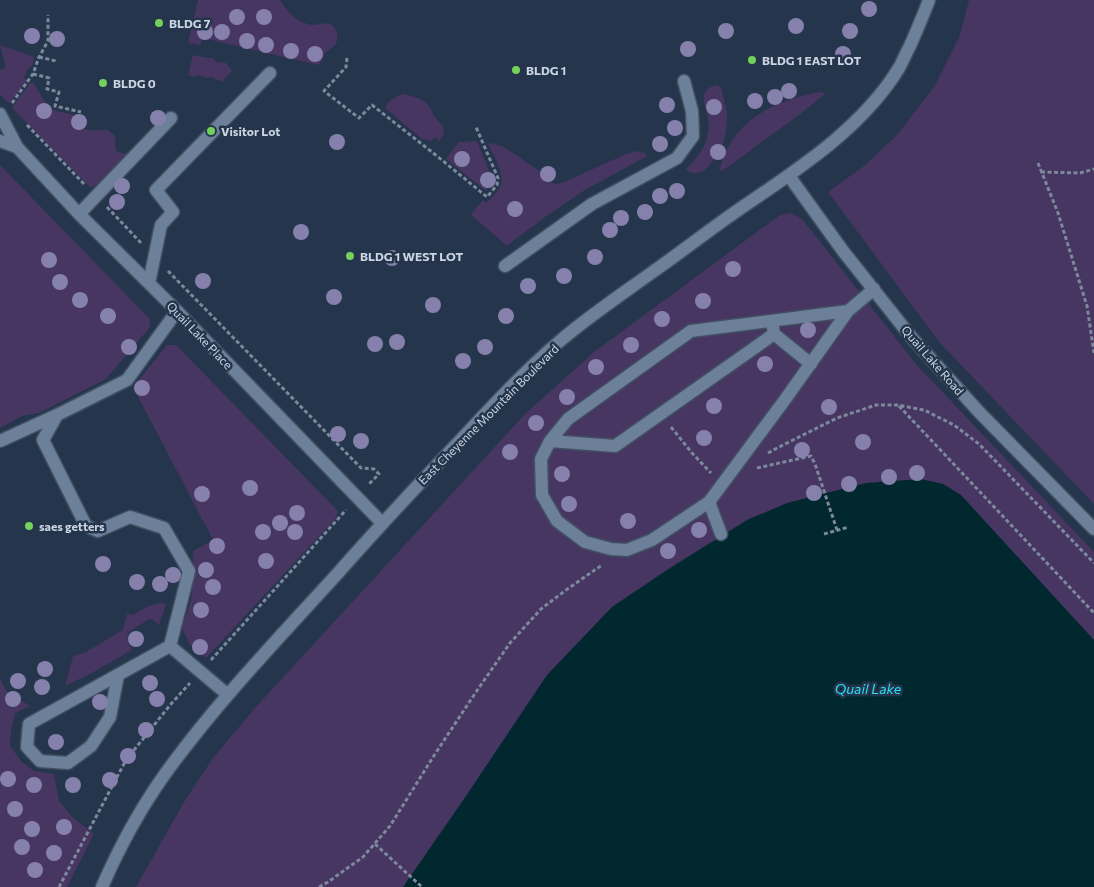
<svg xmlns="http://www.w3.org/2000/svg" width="1094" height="887" viewBox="0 0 1094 887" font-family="Commissioner,sans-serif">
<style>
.green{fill:#473661}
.water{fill:#01282e}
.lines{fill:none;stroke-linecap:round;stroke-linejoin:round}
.minor-casing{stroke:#425063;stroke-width:15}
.path{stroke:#7c889b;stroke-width:3;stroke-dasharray:4 2.5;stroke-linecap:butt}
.minor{stroke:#6c8099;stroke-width:12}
.tree{fill:#8681ac}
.poi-dot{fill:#74d25c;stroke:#25354c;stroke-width:2}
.labels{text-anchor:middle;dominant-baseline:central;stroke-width:5;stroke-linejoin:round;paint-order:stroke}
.poi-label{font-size:12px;font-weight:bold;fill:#cad4e2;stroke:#25354c;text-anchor:start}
.street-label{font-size:12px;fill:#cad4e2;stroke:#25354c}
.water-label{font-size:14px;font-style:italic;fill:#26dff7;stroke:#25354c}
</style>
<rect width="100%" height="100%" fill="#25354c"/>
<path class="green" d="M198 0H280C287 12 298 24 314 25 319 25 325 22 330 24 337 27 340 38 335 45 333 48 329 49 326 52 322 57 325 59 318 65L203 38 200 45 188 43Z
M969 0H1094V504L940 343 828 192 864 166 897 135 934 87 960 35Z
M0 45 34 57 32 67H29L24 77 27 81 9 103 0 95V70L6 68Z
M193 55 208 58H213L216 62 226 63 232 71 222 82 212 77 205 78 199 75 194 77 188 75Z
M30 83H33L36 87 49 109 82 117 83 128 87 130H108L116 137C113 149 116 155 130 153L96 186 90 187 13 109V106Z
M716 85 721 87C723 97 727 108 727 118 727 127 725 138 722 146 716 158 701 184 686 169 696 159 706 147 708 133 709 128 709 122 708 117 705 104 697 90 716 85Z
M820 92 826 93 799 115 722 171 720 170C730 121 775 100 820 92Z
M403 94C410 95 420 98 426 103 430 106 432 113 435 117 442 126 449 129 439 141L435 137 431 141 422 139 385 108C388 100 395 97 403 94Z
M477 141 493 180 486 191 446 159 459 142Z
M492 143 504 147 538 170 549 181 555 184 562 183 624 155 635 151 645 153 647 156 585 190 548 215 509 244 506 245 472 216V213L483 200 486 203C491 198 497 193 500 187 506 175 493 155 488 144Z
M0 165 149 318 150 327 106 379 39 413 22 416 0 428Z
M791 213 803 220 916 364 1094 552V887H136L184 802 213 758 254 709 526 413 594 352 780 215Z
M167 345H176L338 511 336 518 206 658 190 645 182 628 191 601 194 574 193 551 213 540 133 387Z
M161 603 166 604 159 625 152 619H149L129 632C125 638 130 644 132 650L90 674 65 686 73 656 84 653 123 630 127 614 133 615 148 606Z
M0 679 7 692 30 706 15 713 11 730 10 746 21 761 34 771 54 774 59 801 72 817 94 834 67 887H0Z"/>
<path class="water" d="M921 479 943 484 961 495 1094 640V887H403L466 796 547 675 612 607 670 568 747 520 787 503 866 483Z"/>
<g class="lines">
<g class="minor-casing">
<path id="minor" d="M0 114 17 147 79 214 177 311 382 523
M0 141 17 147
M789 176 843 251 912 338 980 413 1094 529
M79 214 171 118
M505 266 592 204 677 158 693 136 692 111 684 81
M149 283 161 225 173 212 156 190 270 73
M177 311 127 380 57 415 43 440 86 526 98 531 130 517 164 528 189 571 170 646 228 695
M848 311 784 401 709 502 652 540 627 550 611 549 585 542 557 521 542 495 541 459 550 441 568 419 691 331 848 311 874 289
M774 334 811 364
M0 441 57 415
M550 441 615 446 774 334 772 321
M709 502 721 534
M118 675 110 717 91 746 68 763 40 761 27 747 29 724 170 646
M102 887C119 848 140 809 165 774 217 702 279 638 338 573 376 530 415 488 455 446 489 410 522 373 560 341 589 316 622 294 654 271 684 250 713 227 744 206 800 168 863 127 899 68 903 61 906 53 910 46 917 30 923 16 929 0"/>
</g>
<path class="path" d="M39 57 56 61
M347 58 346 67 324 91 359 118 372 105 437 156 487 197 497 185 498 178 476 127
M33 74 49 78 47 89 59 92 55 106 81 112
M12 103 33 74 39 57 48 41V15
M27 125 85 185
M1038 163 1058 213 1087 306 1094 353
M1041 172 1080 173 1094 169
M107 207 141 243
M168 271 361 468 374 469 379 474 368 485
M899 406 1094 613
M671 427 692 453 711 473
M768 453 779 447 837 418 876 405H898L924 410 954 425 979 444 1094 563
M757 468 811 456 815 464 837 530
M824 534 849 527
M211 660 346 510
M375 844 422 887
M59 887 126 760 171 704 190 683
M319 887 328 882 363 857 390 826 435 754 476 692 510 643 541 609 566 590 602 565"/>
<use href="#minor" class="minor"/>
</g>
<g class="tree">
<circle cx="869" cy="9" r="8"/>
<circle cx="237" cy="17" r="8"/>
<circle cx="264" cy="17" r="8"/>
<circle cx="796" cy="26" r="8"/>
<circle cx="726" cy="31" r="8"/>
<circle cx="850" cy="31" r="8"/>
<circle cx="205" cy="32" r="8"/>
<circle cx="222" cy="32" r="8"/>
<circle cx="32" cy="36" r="8"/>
<circle cx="57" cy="39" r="8"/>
<circle cx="247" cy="41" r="8"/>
<circle cx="266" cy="45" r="8"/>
<circle cx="688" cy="49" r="8"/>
<circle cx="291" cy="51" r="8"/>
<circle cx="315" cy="54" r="8"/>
<circle cx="843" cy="54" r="8"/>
<circle cx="789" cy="91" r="8"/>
<circle cx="775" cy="97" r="8"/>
<circle cx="755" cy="101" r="8"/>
<circle cx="667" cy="105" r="8"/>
<circle cx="714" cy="107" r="8"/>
<circle cx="44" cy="111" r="8"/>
<circle cx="158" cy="118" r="8"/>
<circle cx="79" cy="122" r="8"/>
<circle cx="675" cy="128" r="8"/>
<circle cx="337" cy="142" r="8"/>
<circle cx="660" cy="144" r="8"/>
<circle cx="718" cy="152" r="8"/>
<circle cx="462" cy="159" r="8"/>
<circle cx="548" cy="174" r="8"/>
<circle cx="488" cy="180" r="8"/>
<circle cx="122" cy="186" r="8"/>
<circle cx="677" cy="191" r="8"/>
<circle cx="660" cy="196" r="8"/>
<circle cx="117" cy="202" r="8"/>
<circle cx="515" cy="209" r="8"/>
<circle cx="645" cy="212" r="8"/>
<circle cx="621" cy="218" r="8"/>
<circle cx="610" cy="230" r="8"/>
<circle cx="301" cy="232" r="8"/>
<circle cx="595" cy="257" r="8"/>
<circle cx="392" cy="258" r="8"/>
<circle cx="49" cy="260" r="8"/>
<circle cx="733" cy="269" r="8"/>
<circle cx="564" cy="276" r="8"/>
<circle cx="203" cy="281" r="8"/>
<circle cx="60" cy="282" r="8"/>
<circle cx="528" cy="286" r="8"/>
<circle cx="334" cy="297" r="8"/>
<circle cx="80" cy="300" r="8"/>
<circle cx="703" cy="301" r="8"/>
<circle cx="433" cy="305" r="8"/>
<circle cx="108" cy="316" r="8"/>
<circle cx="506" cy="316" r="8"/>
<circle cx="662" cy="319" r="8"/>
<circle cx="808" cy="330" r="8"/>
<circle cx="397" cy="342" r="8"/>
<circle cx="375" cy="344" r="8"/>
<circle cx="631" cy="345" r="8"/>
<circle cx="129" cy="347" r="8"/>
<circle cx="485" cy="347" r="8"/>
<circle cx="463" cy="361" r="8"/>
<circle cx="765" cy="364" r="8"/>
<circle cx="596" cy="367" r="8"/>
<circle cx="142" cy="388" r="8"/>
<circle cx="567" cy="397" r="8"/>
<circle cx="714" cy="406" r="8"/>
<circle cx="829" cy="407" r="8"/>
<circle cx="536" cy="423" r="8"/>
<circle cx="338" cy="434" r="8"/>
<circle cx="704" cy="438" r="8"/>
<circle cx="361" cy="441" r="8"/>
<circle cx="863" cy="442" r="8"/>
<circle cx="802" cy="450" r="8"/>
<circle cx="510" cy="452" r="8"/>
<circle cx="917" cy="473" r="8"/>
<circle cx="562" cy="474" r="8"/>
<circle cx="889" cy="477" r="8"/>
<circle cx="849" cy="484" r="8"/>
<circle cx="250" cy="488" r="8"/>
<circle cx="814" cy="493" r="8"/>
<circle cx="202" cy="494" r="8"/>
<circle cx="569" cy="504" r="8"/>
<circle cx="297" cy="513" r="8"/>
<circle cx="628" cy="521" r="8"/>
<circle cx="280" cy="523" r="8"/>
<circle cx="699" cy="530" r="8"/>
<circle cx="263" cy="532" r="8"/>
<circle cx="295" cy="532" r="8"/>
<circle cx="217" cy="546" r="8"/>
<circle cx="668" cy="551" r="8"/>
<circle cx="266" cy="561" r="8"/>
<circle cx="103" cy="564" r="8"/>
<circle cx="206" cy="570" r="8"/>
<circle cx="173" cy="575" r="8"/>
<circle cx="137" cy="582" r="8"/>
<circle cx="160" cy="584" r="8"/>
<circle cx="213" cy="587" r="8"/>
<circle cx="201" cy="610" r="8"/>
<circle cx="136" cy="639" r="8"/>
<circle cx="200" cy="647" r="8"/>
<circle cx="45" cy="669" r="8"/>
<circle cx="18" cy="681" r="8"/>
<circle cx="150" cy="683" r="8"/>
<circle cx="42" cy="687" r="8"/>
<circle cx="13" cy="699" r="8"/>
<circle cx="157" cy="699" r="8"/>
<circle cx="100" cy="702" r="8"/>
<circle cx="146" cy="730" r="8"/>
<circle cx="56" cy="742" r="8"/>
<circle cx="128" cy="756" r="8"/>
<circle cx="8" cy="779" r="8"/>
<circle cx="110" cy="780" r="8"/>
<circle cx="34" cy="785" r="8"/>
<circle cx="73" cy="785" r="8"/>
<circle cx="15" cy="809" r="8"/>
<circle cx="64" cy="827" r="8"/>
<circle cx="32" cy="829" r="8"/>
<circle cx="22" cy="847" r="8"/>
<circle cx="54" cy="853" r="8"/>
<circle cx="35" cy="870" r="8"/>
</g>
<g class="poi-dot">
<circle cx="159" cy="23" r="5"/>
<circle cx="752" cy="60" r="5"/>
<circle cx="516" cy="70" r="5"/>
<circle cx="103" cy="83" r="5"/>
<circle cx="211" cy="131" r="5"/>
<circle cx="350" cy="256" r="5"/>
<circle cx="29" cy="526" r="5"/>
</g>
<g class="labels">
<g class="poi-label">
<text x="169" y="23">BLDG 7</text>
<text x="762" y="60">BLDG 1 EAST LOT</text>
<text x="526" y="70">BLDG 1</text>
<text x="113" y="83">BLDG 0</text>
<text x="221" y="131">Visitor Lot</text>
<text x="360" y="256">BLDG 1 WEST LOT</text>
<text x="39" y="526">saes getters</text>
</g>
<g class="street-label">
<text transform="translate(200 335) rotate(46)">Quail Lake Place</text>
<text transform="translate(933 360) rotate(49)">Quail Lake Road</text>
<text transform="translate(488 414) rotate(-45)">East Cheyenne Mountain Boulevard</text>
</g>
<g class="water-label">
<text x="868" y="688">Quail Lake</text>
</g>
</g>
</svg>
